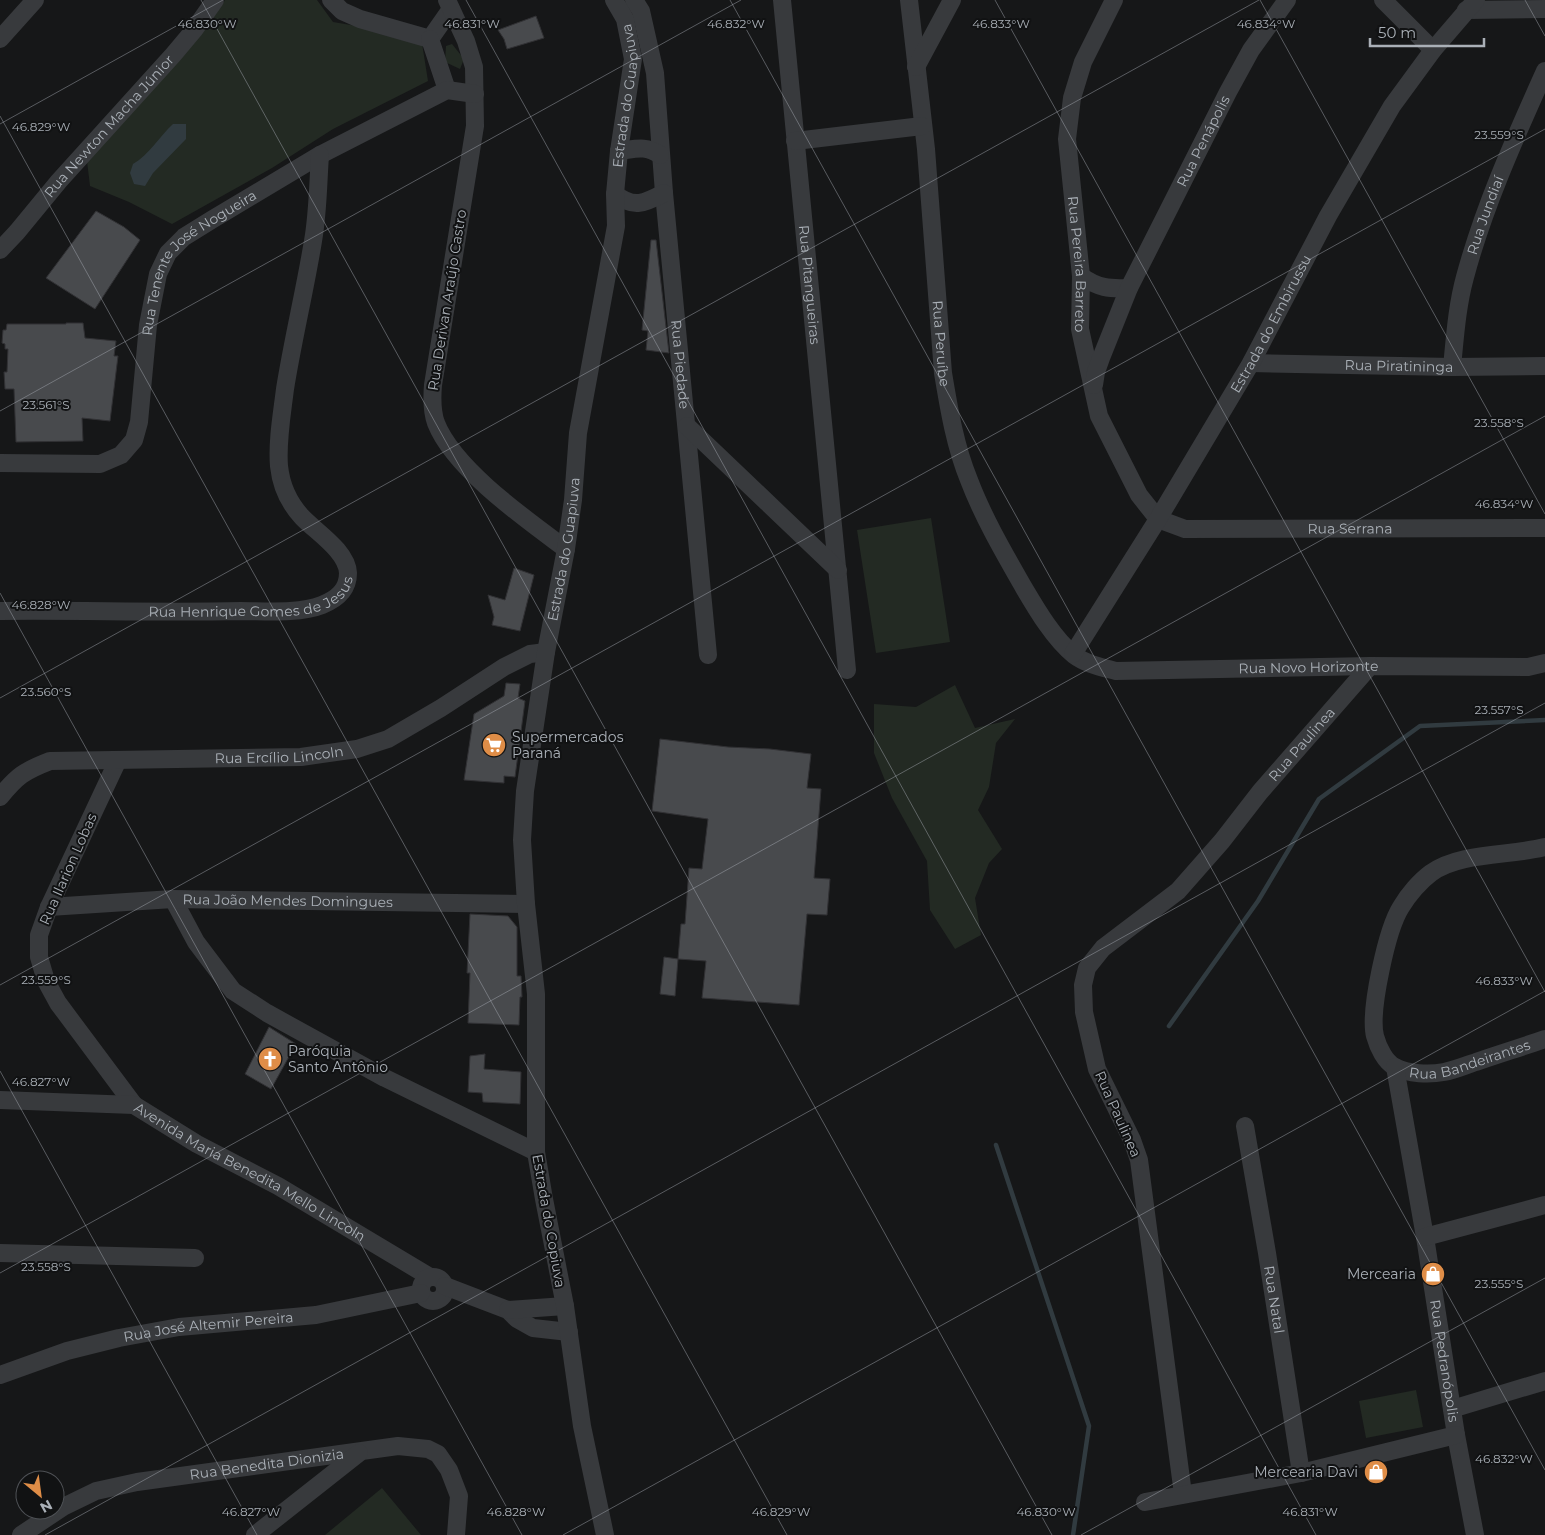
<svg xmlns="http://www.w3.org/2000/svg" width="1545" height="1535" viewBox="0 0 1545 1535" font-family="Montserrat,sans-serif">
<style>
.green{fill:#232a23}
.water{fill:#313b40}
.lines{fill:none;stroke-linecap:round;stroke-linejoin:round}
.stream{stroke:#313b40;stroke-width:4.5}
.building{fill:#484a4d;stroke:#313134}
.minor{stroke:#383a3d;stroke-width:18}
.ticks{fill:none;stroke:#aab0b7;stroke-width:1;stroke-opacity:0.45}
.labels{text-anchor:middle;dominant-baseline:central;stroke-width:4;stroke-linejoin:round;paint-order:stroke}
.street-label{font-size:14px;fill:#aab0b7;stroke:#111213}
.poi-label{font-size:14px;fill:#aab0b7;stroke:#111213;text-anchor:start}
.ticks-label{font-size:12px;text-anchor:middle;fill:#aab0b7;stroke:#111213;stroke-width:4;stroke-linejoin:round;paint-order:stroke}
</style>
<rect width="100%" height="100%" fill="#161718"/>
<path class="green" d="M225 0H317L333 22 421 37 428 81 333 129 272 168 172 224 129 202 90 186 87 161 213 18Z
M452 44 464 59 460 69 445 62 446 46Z
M931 518 950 642 876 653 857 530Z
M955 685 975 728 1015 719 996 743 989 787 978 810 1002 849 989 863 975 898 981 935 955 949 930 910 927 861 892 798 874 753V704L916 707Z
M1416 1390 1423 1427 1366 1438 1359 1401Z
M382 1488 421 1535H325Z"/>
<path class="water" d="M173 124H186V139L153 173 145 186 134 184 130 173 133 164C149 155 159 137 173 124Z"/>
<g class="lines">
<path class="stream" d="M1169 1026 1258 901 1319 799 1420 726 1545 720
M996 1145 1089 1426 1073 1535"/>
</g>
<path class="building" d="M536 16 544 38 507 49 504 39 498 30Z
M96 211 124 227 140 240 95 309 46 278Z
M651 240H656L669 353 646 350 648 331 642 330Z
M66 323H83L85 338 116 341 114 356H118L110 421 82 418 83 441 16 442 14 389H5L4 372H7L8 349H5V344L2 343 3 330H6L7 324H66Z
M514 568 534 575 520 631 492 625 494 617 488 595 505 600Z
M506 683 520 684 518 698 525 701 515 777 504 776V783L464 780 474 714 504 696Z
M660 739 728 747 770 749 811 754 807 788 821 789 814 878 830 879 827 915 807 914 799 1005 702 998 706 961 678 959 681 924H685L689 868 702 869 708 819 652 811Z
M470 914 508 916 517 927V976H521L522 997H520L519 1025 468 1023 470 973H467Z
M664 957 678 959 675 996 660 994Z
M269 1027 296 1044 271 1089 245 1074Z
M485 1054 484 1069 521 1072 520 1104 483 1102 482 1093 468 1092 470 1056Z"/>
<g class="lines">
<g class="minor">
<path d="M331 0 342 11 360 19 430 39 451 9"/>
<path d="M447 0 466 41 474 67 475 126 433 385C432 397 432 412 436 423 454 469 527 520 566 549"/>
<path id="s1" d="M634 0 641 11 655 73 664 193 708 655"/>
<path id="s2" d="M782 0 847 670"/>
<path id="s3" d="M909 0 926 149 943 373C949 409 955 446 969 480 983 517 1004 553 1024 588 1037 610 1054 639 1074 655 1086 664 1101 667 1116 671L1370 666 1528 667 1545 663"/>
<path id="s4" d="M1114 0 1083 62 1072 98 1067 139 1081 276 1080 329 1099 416 1139 495 1158 519 1185 529 1545 528"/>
<path d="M1383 0 1433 50"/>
<path d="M1466 10 1545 9"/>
<path d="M0 39 35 0"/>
<path d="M430 39 447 90"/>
<path d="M916 67 952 0"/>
<path d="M795 141 922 126"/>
<path d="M619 151C636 149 645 145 660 155"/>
<path d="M615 194C634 209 645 203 664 193"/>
<path id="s5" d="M0 250 17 232 59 181 173 55 194 30 215 0"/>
<path d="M1081 276C1098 288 1109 289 1129 288"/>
<path id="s6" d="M1251 363 1452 367 1545 366"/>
<path id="s7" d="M1452 367C1455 337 1457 306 1465 277 1484 206 1515 138 1545 71"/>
<path id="s8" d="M1094 385 1096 372 1101 358 1129 288 1172 203 1228 92 1251 50 1287 0"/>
<path d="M687 426 838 570"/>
<path id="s9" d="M0 463 100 464 121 455 134 440 139 422 148 325 158 274 168 253 184 237 213 219 320 155 447 90 475 94"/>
<path id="s10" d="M0 611C80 610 161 613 241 611 265 611 299 614 322 605 337 599 348 590 348 573 347 551 316 532 302 517 289 503 281 485 279 466 277 441 282 414 285 389 293 339 305 290 313 241 318 213 318 183 320 155"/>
<path id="s11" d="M1073 654 1158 519 1251 363 1328 216 1392 106 1433 50 1476 0"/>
<path d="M118 760 49 907 39 935V957L46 981 58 1003 134 1105"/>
<path id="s12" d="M0 797C17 776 24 771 50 761L301 757 357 749 388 739 441 708 504 667 530 654 546 652"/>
<path id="s13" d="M1545 847C1511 856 1459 852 1431 873 1420 881 1408 895 1401 907 1387 929 1369 1011 1375 1036 1378 1047 1385 1062 1395 1067 1409 1074 1429 1075 1444 1072 1455 1070 1466 1065 1476 1062 1499 1054 1522 1047 1545 1039"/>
<path d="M173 899 196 942 233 991 267 1013 385 1078 536 1152"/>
<path id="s14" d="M49 907 173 899 526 904"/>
<path id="s15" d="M1395 1067 1425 1237 1456 1435 1475 1535"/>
<path id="s16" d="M0 1100 134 1105 197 1144 278 1186 430 1277"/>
<path id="s17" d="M1245 1126 1267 1253 1301 1473"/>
<path d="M1425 1237 1545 1205"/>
<path d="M0 1253 195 1258"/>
<circle cx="433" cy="1289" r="12"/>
<path d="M445 1286 508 1310 517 1319 533 1328 569 1332"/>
<path d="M508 1310 565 1306"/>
<path id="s18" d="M0 1375 67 1351 119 1338 179 1327 316 1315 421 1293"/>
<path d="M1452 1409 1545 1381"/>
<path id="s19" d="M1183 1494 1139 1160 1132 1140 1097 1069 1084 1012 1083 985 1087 968 1103 948 1178 891 1222 841 1260 792 1370 666"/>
<path d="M1145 1502 1301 1473 1456 1435"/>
<path id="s20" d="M21 1535 63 1507 96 1491 137 1482 398 1446 428 1449 438 1454 449 1470 459 1496 456 1535"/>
<path d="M255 1535 359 1453"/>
<path id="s21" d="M605 1535 582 1426 565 1306 544 1199 536 1152V994L526 904 522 840 525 791 546 652 566 549 573 500 578 433 616 226 615 194 619 151 633 59 625 19 614 0"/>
</g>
</g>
<path class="ticks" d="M201 0 1052 1535M466 0 1316 1535M730 0 1545 1470M995 0 1545 992M1260 0 1545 514M1525 0 1545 36M0 116 787 1535M0 124 223 0M0 411 741 0M0 593 522 1535M0 698 1259 0M0 985 1545 129M0 1071 257 1535M0 1273 1545 416M45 1535 1545 703M563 1535 1545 991M1081 1535 1545 1278"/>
<defs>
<g id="supermarket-disc" transform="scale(1.25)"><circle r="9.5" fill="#df8d47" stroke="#111213"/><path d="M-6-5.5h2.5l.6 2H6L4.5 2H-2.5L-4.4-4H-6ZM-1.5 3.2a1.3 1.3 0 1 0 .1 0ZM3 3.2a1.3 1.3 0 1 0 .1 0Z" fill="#fff"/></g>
<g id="church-disc" transform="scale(1.25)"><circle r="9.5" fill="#df8d47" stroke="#111213"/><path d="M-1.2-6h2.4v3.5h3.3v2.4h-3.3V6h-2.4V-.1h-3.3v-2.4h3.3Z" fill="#fff"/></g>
<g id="shop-disc" transform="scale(1.25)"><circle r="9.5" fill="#df8d47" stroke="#111213"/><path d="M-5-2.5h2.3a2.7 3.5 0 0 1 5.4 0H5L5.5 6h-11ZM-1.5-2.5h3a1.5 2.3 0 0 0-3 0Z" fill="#fff"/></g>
</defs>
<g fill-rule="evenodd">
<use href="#supermarket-disc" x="494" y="745"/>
<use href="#church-disc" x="270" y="1059"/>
<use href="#shop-disc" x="1433" y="1274"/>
<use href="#shop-disc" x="1376" y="1472"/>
</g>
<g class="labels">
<g class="street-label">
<text stroke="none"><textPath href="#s21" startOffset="1455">Estrada do Guapiuva</textPath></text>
<text stroke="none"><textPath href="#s5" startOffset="165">Rua Newton Macha Júnior</textPath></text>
<text stroke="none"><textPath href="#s8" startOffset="268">Rua Penápolis</textPath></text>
<text stroke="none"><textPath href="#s7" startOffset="156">Rua Jundiaí</textPath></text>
<text stroke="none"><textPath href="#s4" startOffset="274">Rua Pereira Barreto</textPath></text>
<text stroke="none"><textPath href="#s9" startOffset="344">Rua Tenente José Nogueira</textPath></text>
<text stroke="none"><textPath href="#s2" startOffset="286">Rua Pitangueiras</textPath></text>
<text transform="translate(447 300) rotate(-81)">Rua Derivan Araújo Castro</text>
<text stroke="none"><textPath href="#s11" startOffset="385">Estrada do Embirussu</textPath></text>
<text stroke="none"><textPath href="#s3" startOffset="345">Rua Peruíbe</textPath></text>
<text stroke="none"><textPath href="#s1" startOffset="369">Rua Piedade</textPath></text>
<text stroke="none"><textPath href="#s6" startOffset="148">Rua Piratininga</textPath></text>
<text stroke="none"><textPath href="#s4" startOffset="741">Rua Serrana</textPath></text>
<text stroke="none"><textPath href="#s21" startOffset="996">Estrada do Guapiuva</textPath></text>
<text stroke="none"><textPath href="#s10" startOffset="256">Rua Henrique Gomes de Jesus</textPath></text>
<text stroke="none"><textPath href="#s3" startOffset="928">Rua Novo Horizonte</textPath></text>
<text stroke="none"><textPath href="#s19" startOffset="852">Rua Paulinea</textPath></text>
<text stroke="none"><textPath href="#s12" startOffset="292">Rua Ercílio Lincoln</textPath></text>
<text transform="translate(68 869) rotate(-66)">Rua Ilarion Lobas</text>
<text stroke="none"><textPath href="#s14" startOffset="239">Rua João Mendes Domingues</textPath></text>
<text stroke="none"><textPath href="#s13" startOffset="412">Rua Bandeirantes</textPath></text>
<text transform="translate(1118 1114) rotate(66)">Rua Paulinea</text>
<text stroke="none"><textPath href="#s16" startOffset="268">Avenida Maria Benedita Mello Lincoln</textPath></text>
<text transform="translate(549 1221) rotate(80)">Estrada do Copiuva</text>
<text stroke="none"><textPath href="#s17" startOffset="176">Rua Natal</textPath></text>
<text stroke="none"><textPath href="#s18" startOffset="215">Rua José Altemir Pereira</textPath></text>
<text stroke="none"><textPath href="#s15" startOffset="298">Rua Pedranópolis</textPath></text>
<text stroke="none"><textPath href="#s20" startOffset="260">Rua Benedita Dionizia</textPath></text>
</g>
<g class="poi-label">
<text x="512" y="737">Supermercados<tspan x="512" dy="16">Paraná</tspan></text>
<text x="288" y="1051">Paróquia<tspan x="288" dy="16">Santo Antônio</tspan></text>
<text x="1416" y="1274" text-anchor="end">Mercearia</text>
<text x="1358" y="1472" text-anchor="end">Mercearia Davi</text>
</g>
</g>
<g class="ticks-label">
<text x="207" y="28">46.830°W</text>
<text x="472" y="28">46.831°W</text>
<text x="736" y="28">46.832°W</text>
<text x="1001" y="28">46.833°W</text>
<text x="1266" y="28">46.834°W</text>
<text x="41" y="131">46.829°W</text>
<text x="1499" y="139">23.559°S</text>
<text x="46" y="409">23.561°S</text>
<text x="1499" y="427">23.558°S</text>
<text x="1504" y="508">46.834°W</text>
<text x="41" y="609">46.828°W</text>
<text x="46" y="696">23.560°S</text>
<text x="1499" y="714">23.557°S</text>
<text x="46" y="984">23.559°S</text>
<text x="1504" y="985">46.833°W</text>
<text x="41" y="1086">46.827°W</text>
<text x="46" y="1271">23.558°S</text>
<text x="1499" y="1288">23.555°S</text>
<text x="1504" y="1463">46.832°W</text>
<text x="251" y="1516">46.827°W</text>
<text x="516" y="1516">46.828°W</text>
<text x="781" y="1516">46.829°W</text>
<text x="1046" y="1516">46.830°W</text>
<text x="1310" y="1516">46.831°W</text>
</g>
<g transform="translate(40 1495) rotate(151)"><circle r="24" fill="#111213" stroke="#4e5155"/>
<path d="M0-4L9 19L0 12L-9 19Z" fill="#df8d47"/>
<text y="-8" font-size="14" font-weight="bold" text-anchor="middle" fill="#aab0b7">N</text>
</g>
<path d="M1370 38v8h114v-8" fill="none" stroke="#aab0b7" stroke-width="2.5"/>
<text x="1378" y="38" font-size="15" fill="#aab0b7" stroke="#111213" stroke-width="4" paint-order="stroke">50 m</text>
</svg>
